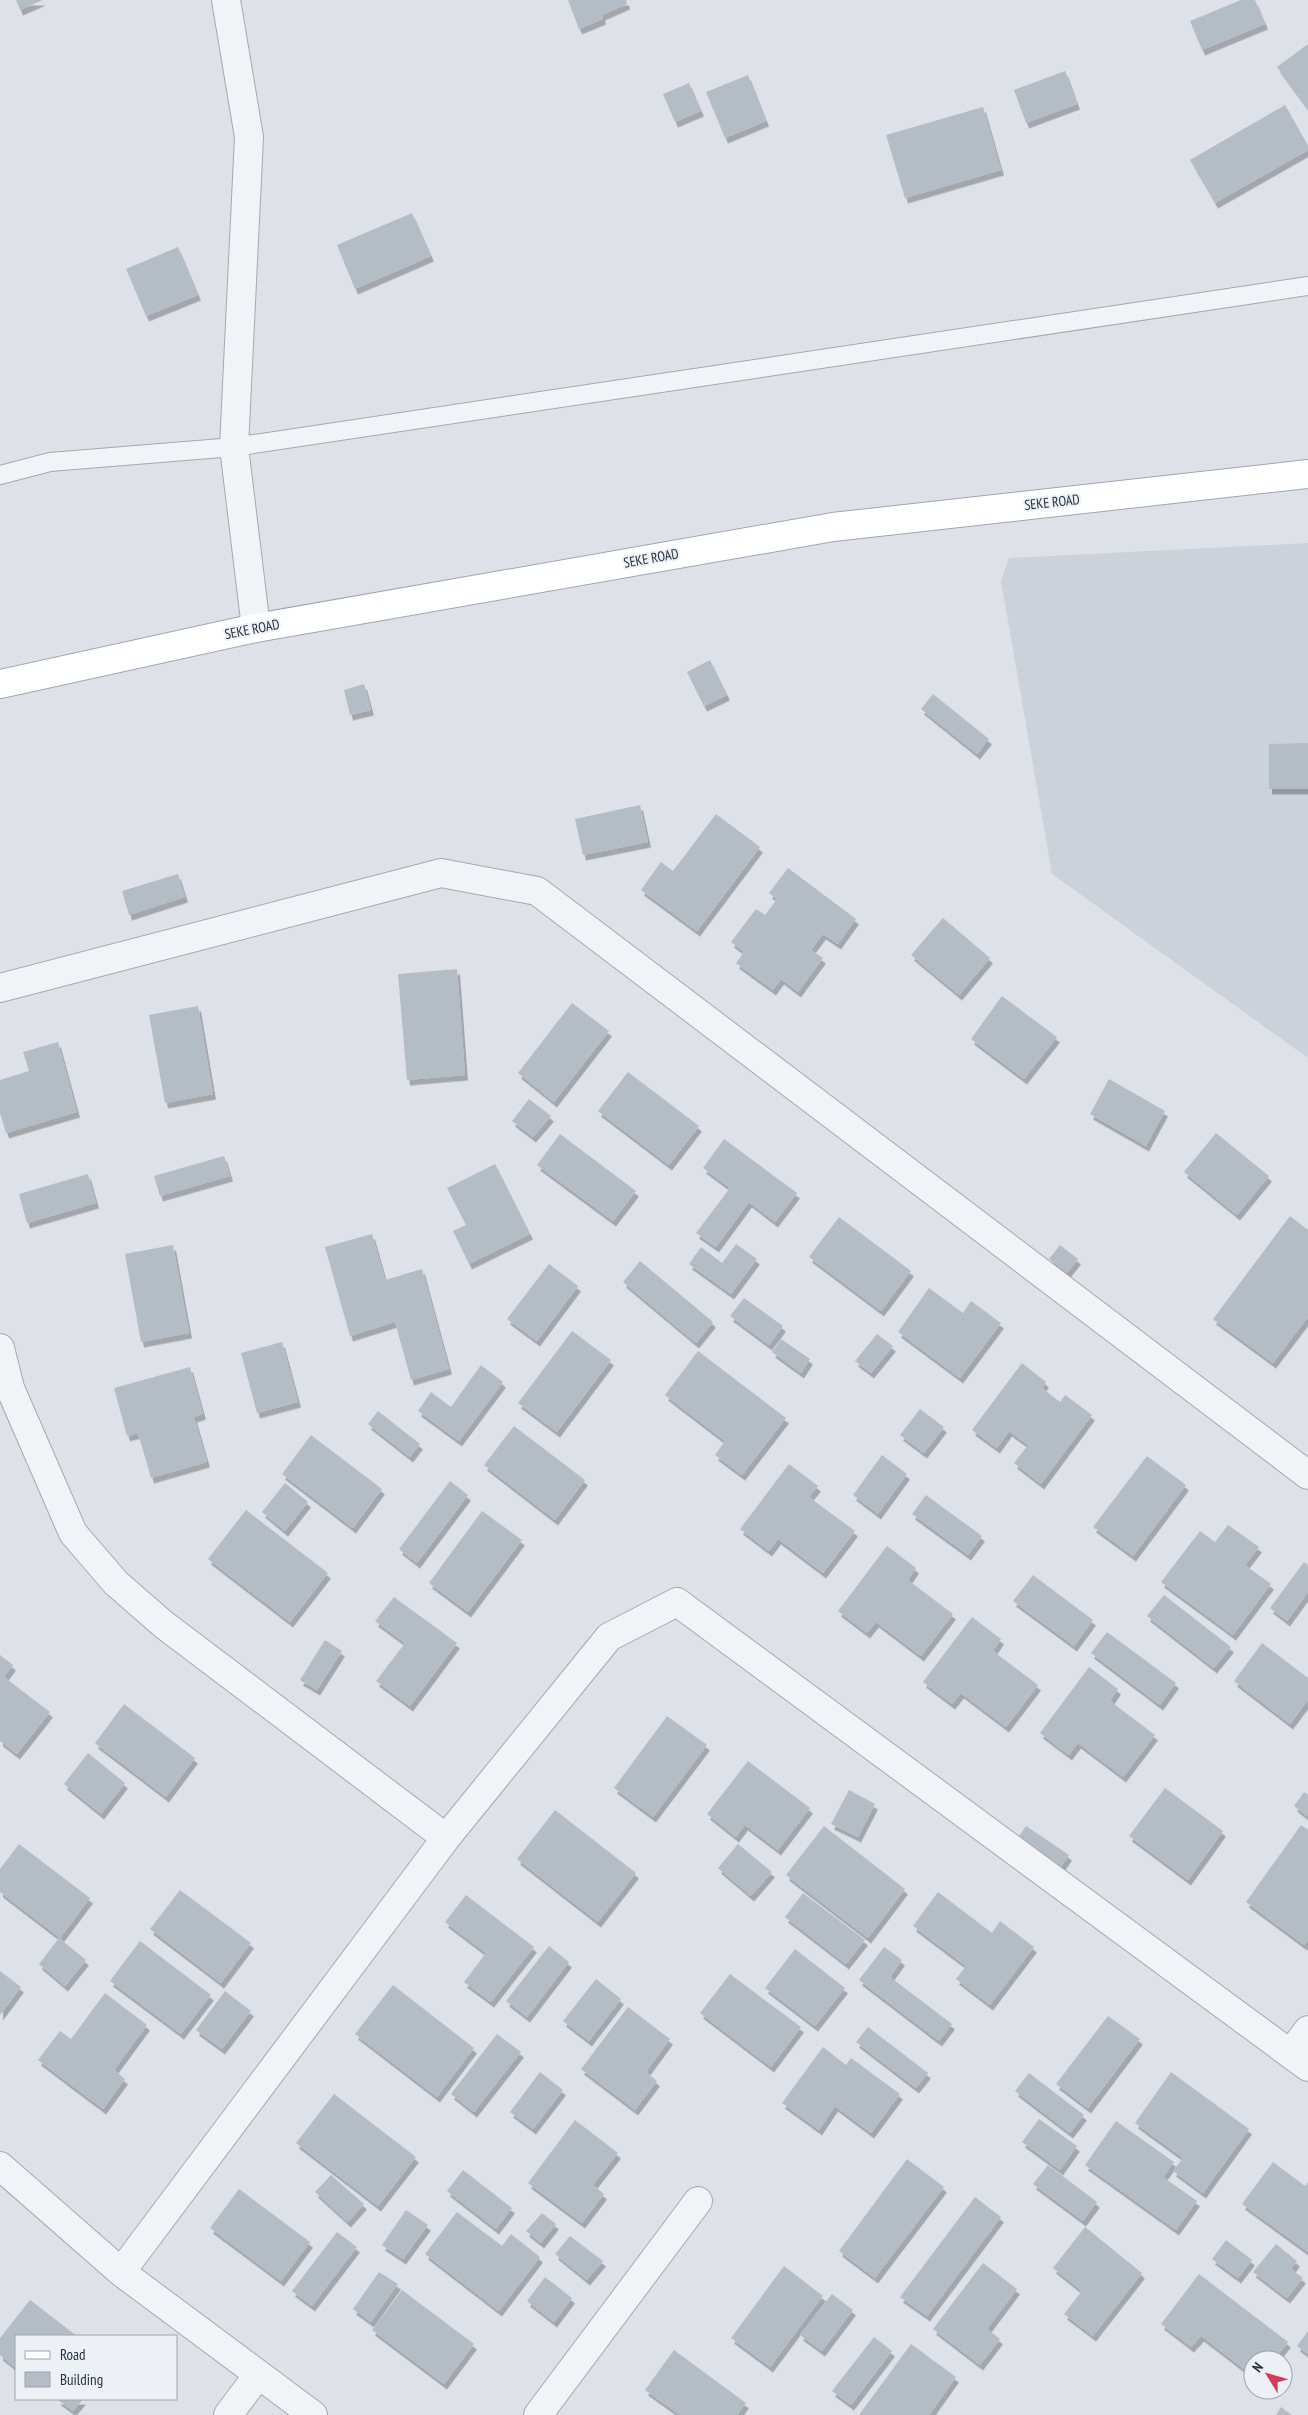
<svg xmlns="http://www.w3.org/2000/svg" width="1308" height="2415" viewBox="0 0 1308 2415" font-family="'PT Sans Narrow',sans-serif">
<style>
.built{fill:#cbd2da}
.building{fill:#b4bcc5;filter:url(#shadow)}
.lines{fill:none;stroke-linecap:round;stroke-linejoin:round}
.service-casing{stroke:#a3a9b2;stroke-width:20}
.minor-casing{stroke:#a3a9b2;stroke-width:30}
.primary-casing{stroke:#9ca7b5;stroke-width:30}
.service{stroke:#f1f3f6;stroke-width:18}
.minor{stroke:#f1f3f6;stroke-width:28}
.primary{stroke:#fff;stroke-width:28}
.labels{text-anchor:middle;dominant-baseline:central;stroke-width:4;stroke-linejoin:round;paint-order:stroke}
.street-label{font-size:14px;fill:#263140;stroke:#edf1f6}
</style>
<defs>
<filter id="shadow"><feDropShadow dx="3" dy="5.5" stdDeviation="0" flood-color="#0004"/></filter>
</defs>
<rect width="100%" height="100%" fill="#dee2e8"/>
<path class="built" d="M1308 543V1058L1052 874 1001 581 1009 558Z"/>
<path class="building" d="M16 0H43L20 10Z
M568 0H626L627 4 602 15 603 19 579 29Z
M1241 0H1255L1265 24 1202 50 1190 21Z
M1308 44V109L1277 67Z
M1065 71 1077 104 1026 123 1014 90Z
M748 75 766 121 725 138 706 92Z
M689 83 701 111 675 122 663 94Z
M1285 105 1308 146V150L1215 203 1190 160Z
M983 107 1001 170 905 198 886 135Z
M412 213 431 256 355 289 337 245Z
M178 247 198 295 146 316 126 269Z
M710 660 727 695 704 706 687 672Z
M364 684 371 710 350 715 344 690Z
M933 694 989 739 977 754 921 709Z
M1308 743V789H1269V744Z
M640 805 648 842 583 855 575 819Z
M716 814 760 847 697 931 641 890 661 862 673 871Z
M788 868 856 919 838 944 823 934 811 950 823 958 798 992 781 979 773 990 736 963 744 952 731 942 756 909 765 915 777 899 769 893Z
M178 874 185 897 129 915 122 891Z
M943 918 990 958 959 995 911 955Z
M457 969 465 1075 407 1080 398 974Z
M1002 996 1057 1037 1024 1079 971 1039Z
M572 1003 609 1031 554 1102 518 1073Z
M198 1006 213 1094 165 1103 149 1015Z
M58 1042 77 1112 6 1133 0 1113V1080L29 1071 23 1052Z
M628 1072 699 1126 669 1165 598 1111Z
M1109 1079 1165 1111 1146 1146 1090 1114Z
M529 1099 551 1116 533 1137 512 1121Z
M1216 1133 1269 1176 1237 1215 1184 1172Z
M560 1134 636 1191 613 1221 537 1165Z
M724 1139 797 1193 775 1222 749 1202 716 1247 696 1233 730 1188 703 1168Z
M224 1156 230 1176 160 1196 154 1176Z
M495 1164 530 1234 469 1264 453 1231 466 1225 447 1188Z
M88 1174 96 1203 27 1223 19 1194Z
M1290 1216 1308 1230V1317L1273 1363 1213 1319Z
M839 1217 911 1271 881 1311 809 1257Z
M372 1234 385 1280 422 1269 449 1369 411 1380 395 1322 350 1336 325 1247Z
M736 1244 757 1259 731 1294 689 1264 701 1247 722 1263Z
M173 1245 189 1333 141 1342 125 1254Z
M1060 1245 1078 1259 1067 1273 1049 1259Z
M640 1261 713 1322 696 1343 623 1282Z
M549 1264 578 1286 537 1341 507 1319Z
M929 1288 963 1313 971 1301 1001 1323 960 1378 898 1332Z
M744 1298 783 1326 769 1345 730 1316Z
M572 1331 611 1360 557 1432 518 1403Z
M877 1334 893 1346 871 1373 855 1361Z
M781 1339 810 1359 801 1373 772 1352Z
M282 1342 298 1402 257 1413 241 1353Z
M698 1351 786 1418 742 1475 715 1455 725 1441 665 1395Z
M1022 1363 1046 1382 1042 1388 1060 1402 1065 1395 1092 1415 1041 1484 1014 1463 1028 1445 1009 1431 997 1448 972 1430Z
M481 1365 503 1382 459 1441 418 1411 431 1392 451 1407Z
M190 1367 203 1414 194 1417 207 1462 151 1478 138 1433 127 1436 114 1388Z
M920 1409 944 1427 924 1453 900 1435Z
M378 1411 420 1444 410 1457 368 1424Z
M514 1426 585 1480 555 1520 484 1465Z
M311 1435 382 1489 353 1528 282 1474Z
M882 1455 907 1474 878 1514 853 1495Z
M1147 1456 1186 1485 1133 1556 1093 1527Z
M789 1464 818 1486 809 1497 855 1531 823 1573 778 1539 769 1551 740 1529Z
M450 1481 468 1495 417 1563 399 1549Z
M285 1483 308 1502 285 1531 262 1512Z
M926 1495 982 1536 968 1555 912 1514Z
M246 1510 328 1573 290 1622 208 1559Z
M482 1511 522 1540 468 1612 429 1583Z
M1228 1525 1259 1547 1245 1565 1271 1584 1233 1635 1161 1582 1200 1531 1215 1542Z
M887 1546 916 1568 908 1580 953 1614 921 1656 876 1622 867 1633 838 1611Z
M1304 1562 1308 1565V1592L1287 1621 1270 1608Z
M1033 1575 1093 1620 1074 1646 1013 1601Z
M1164 1595 1231 1647 1214 1668 1147 1616Z
M394 1597 457 1643 410 1706 376 1681 405 1643 375 1621Z
M972 1617 1001 1639 993 1651 1038 1685 1006 1727 961 1693 952 1704 923 1682Z
M1107 1632 1176 1683 1160 1705 1091 1653Z
M325 1640 342 1651 317 1690 300 1680Z
M1262 1643 1308 1678V1700L1290 1724 1234 1681Z
M0 1655 13 1665 4 1677 50 1712 17 1754 0 1741Z
M1089 1667 1118 1689 1110 1701 1155 1735 1123 1777 1078 1743 1069 1755 1040 1733Z
M124 1704 195 1758 166 1797 95 1743Z
M667 1716 707 1745 653 1817 614 1788Z
M88 1753 125 1783 101 1814 64 1784Z
M748 1761 810 1808 778 1850 745 1825 736 1837 707 1814Z
M1165 1788 1223 1831 1188 1880 1129 1836Z
M849 1790 875 1804 858 1837 831 1824Z
M1304 1792 1308 1795V1817L1294 1806Z
M555 1810 636 1873 598 1922 517 1859Z
M1301 1825 1308 1830V1940L1304 1945 1246 1902Z
M824 1826 905 1889 868 1938 786 1875Z
M1026 1826 1069 1855 1061 1867 1018 1838Z
M19 1844 90 1898 60 1938 0 1892V1869Z
M738 1844 772 1872 751 1896 718 1868Z
M180 1890 251 1943 221 1983 150 1929Z
M938 1892 992 1933 1000 1921 1034 1947 990 2005 956 1979 966 1966 913 1926Z
M803 1893 865 1940 846 1964 785 1917Z
M466 1895 534 1947 491 2002 464 1982 486 1953 445 1922Z
M59 1938 86 1960 65 1986 39 1964Z
M140 1941 211 1995 181 2034 110 1981Z
M549 1946 569 1962 527 2017 506 2001Z
M884 1947 902 1960 890 1977 952 2024 939 2041 859 1980Z
M795 1949 845 1988 815 2026 765 1988Z
M0 1971 21 1987 0 2015Z
M730 1974 801 2027 771 2067 700 2013Z
M596 1979 621 1999 589 2041 563 2021Z
M393 1985 474 2048 437 2097 355 2034Z
M225 1991 251 2011 222 2049 196 2030Z
M105 1993 147 2025 114 2070 125 2079 103 2109 38 2060 60 2031 71 2039Z
M628 2007 670 2039 646 2072 657 2081 635 2110 581 2069Z
M1108 2016 1140 2039 1088 2108 1056 2084Z
M868 2027 928 2073 916 2088 856 2042Z
M497 2034 521 2052 474 2112 451 2094Z
M823 2047 846 2065 851 2058 900 2094 871 2133 835 2106 819 2130 782 2103Z
M540 2072 563 2090 533 2129 510 2112Z
M1171 2072 1249 2129 1203 2193 1173 2171 1183 2158 1135 2123Z
M1029 2073 1084 2115 1070 2133 1015 2091Z
M334 2094 416 2157 378 2206 296 2143Z
M1039 2119 1077 2146 1060 2170 1022 2142Z
M575 2120 618 2153 593 2185 604 2194 582 2223 528 2183Z
M1116 2121 1174 2162 1163 2177 1197 2201 1176 2230 1085 2165Z
M907 2159 944 2187 875 2278 839 2251Z
M1273 2162 1305 2186 1308 2182V2252L1242 2204Z
M1048 2165 1097 2202 1083 2221 1033 2184Z
M463 2170 512 2208 496 2229 447 2191Z
M331 2175 364 2204 348 2222 315 2192Z
M239 2189 310 2242 281 2281 210 2228Z
M975 2197 1001 2217 927 2316 900 2297Z
M406 2210 428 2225 403 2259 382 2245Z
M457 2212 502 2246 511 2234 540 2257 499 2311 425 2254Z
M542 2213 556 2224 541 2243 526 2231Z
M1085 2227 1142 2273 1093 2336 1064 2314 1082 2291 1053 2268Z
M337 2232 357 2247 312 2306 292 2291Z
M570 2236 603 2261 587 2280 555 2254Z
M1226 2240 1252 2260 1238 2278 1212 2259Z
M1276 2244 1297 2261 1291 2269 1303 2278 1287 2298 1253 2272Z
M983 2263 1017 2289 987 2329 1000 2339 980 2365 933 2329Z
M784 2266 823 2296 770 2367 731 2338Z
M379 2272 398 2284 371 2322 353 2309Z
M1199 2274 1288 2342 1274 2360H1253V2376L1201 2336 1191 2347 1161 2324Z
M545 2277 572 2298 554 2322 527 2301Z
M402 2290 474 2344 444 2384 372 2330Z
M832 2294 853 2310 822 2351 800 2335Z
M30 2300 77 2336H16V2368L0 2355V2338Z
M1308 2331V2354L1297 2346Z
M874 2337 892 2351 851 2405 832 2391Z
M911 2344 956 2377 929 2415H859Z
M674 2350 746 2403 737 2415H680L645 2390Z
M57 2399H83L73 2411Z
M1281 2407 1292 2415H1276Z"/>
<g class="lines">
<g class="service-casing">
<path id="service" d="M0 475 50 462 234 447 1308 286"/>
</g>
<g class="minor-casing">
<path id="minor" d="M226 0 249 137 234 447 256 628
M0 988 441 873 537 891 1308 1475
M0 1348 10 1388 73 1533 116 1583 163 1624 446 1838
M1290 2054 1308 2030
M0 2166 121 2272 313 2415
M121 2272 446 1838 609 1637 677 1602 1308 2067
M228 2415 258 2375
M538 2415 698 2201"/>
</g>
<g class="primary-casing">
<path id="primary" d="M0 684 256 628 833 527 1308 474"/>
</g>
<use href="#service" class="service"/>
<use href="#minor" class="minor"/>
<use href="#primary" class="primary"/>
</g>
<g class="labels">
<g class="street-label">
<text transform="translate(1052 502) rotate(-6)">SEKE ROAD</text>
<text transform="translate(651 558) rotate(-10)">SEKE ROAD</text>
<text transform="translate(252 629) rotate(-11)">SEKE ROAD</text>
</g>
</g>
<rect x="15" y="2335" width="162" height="65" fill="#edf1f6" stroke="#9da4ad"/>
<rect x="25" y="2351" width="25" height="8" fill="#ffffff" stroke="#9da4ad"/>
<text x="60" y="2360" font-size="15" fill="#263140">Road</text>
<rect x="25" y="2372" width="25" height="15" fill="#b4bcc5" stroke="#9da4ad"/>
<text x="60" y="2385" font-size="15" fill="#263140">Building</text>
<g transform="translate(1268 2375) rotate(307)"><circle r="24" fill="#edf1f6" stroke="#9da4ad"/>
<path d="M0-4L9 19L0 12L-9 19Z" fill="#d63a5a"/>
<text y="-8" font-size="14" font-weight="bold" text-anchor="middle" fill="#263140">N</text>
</g>
</svg>
